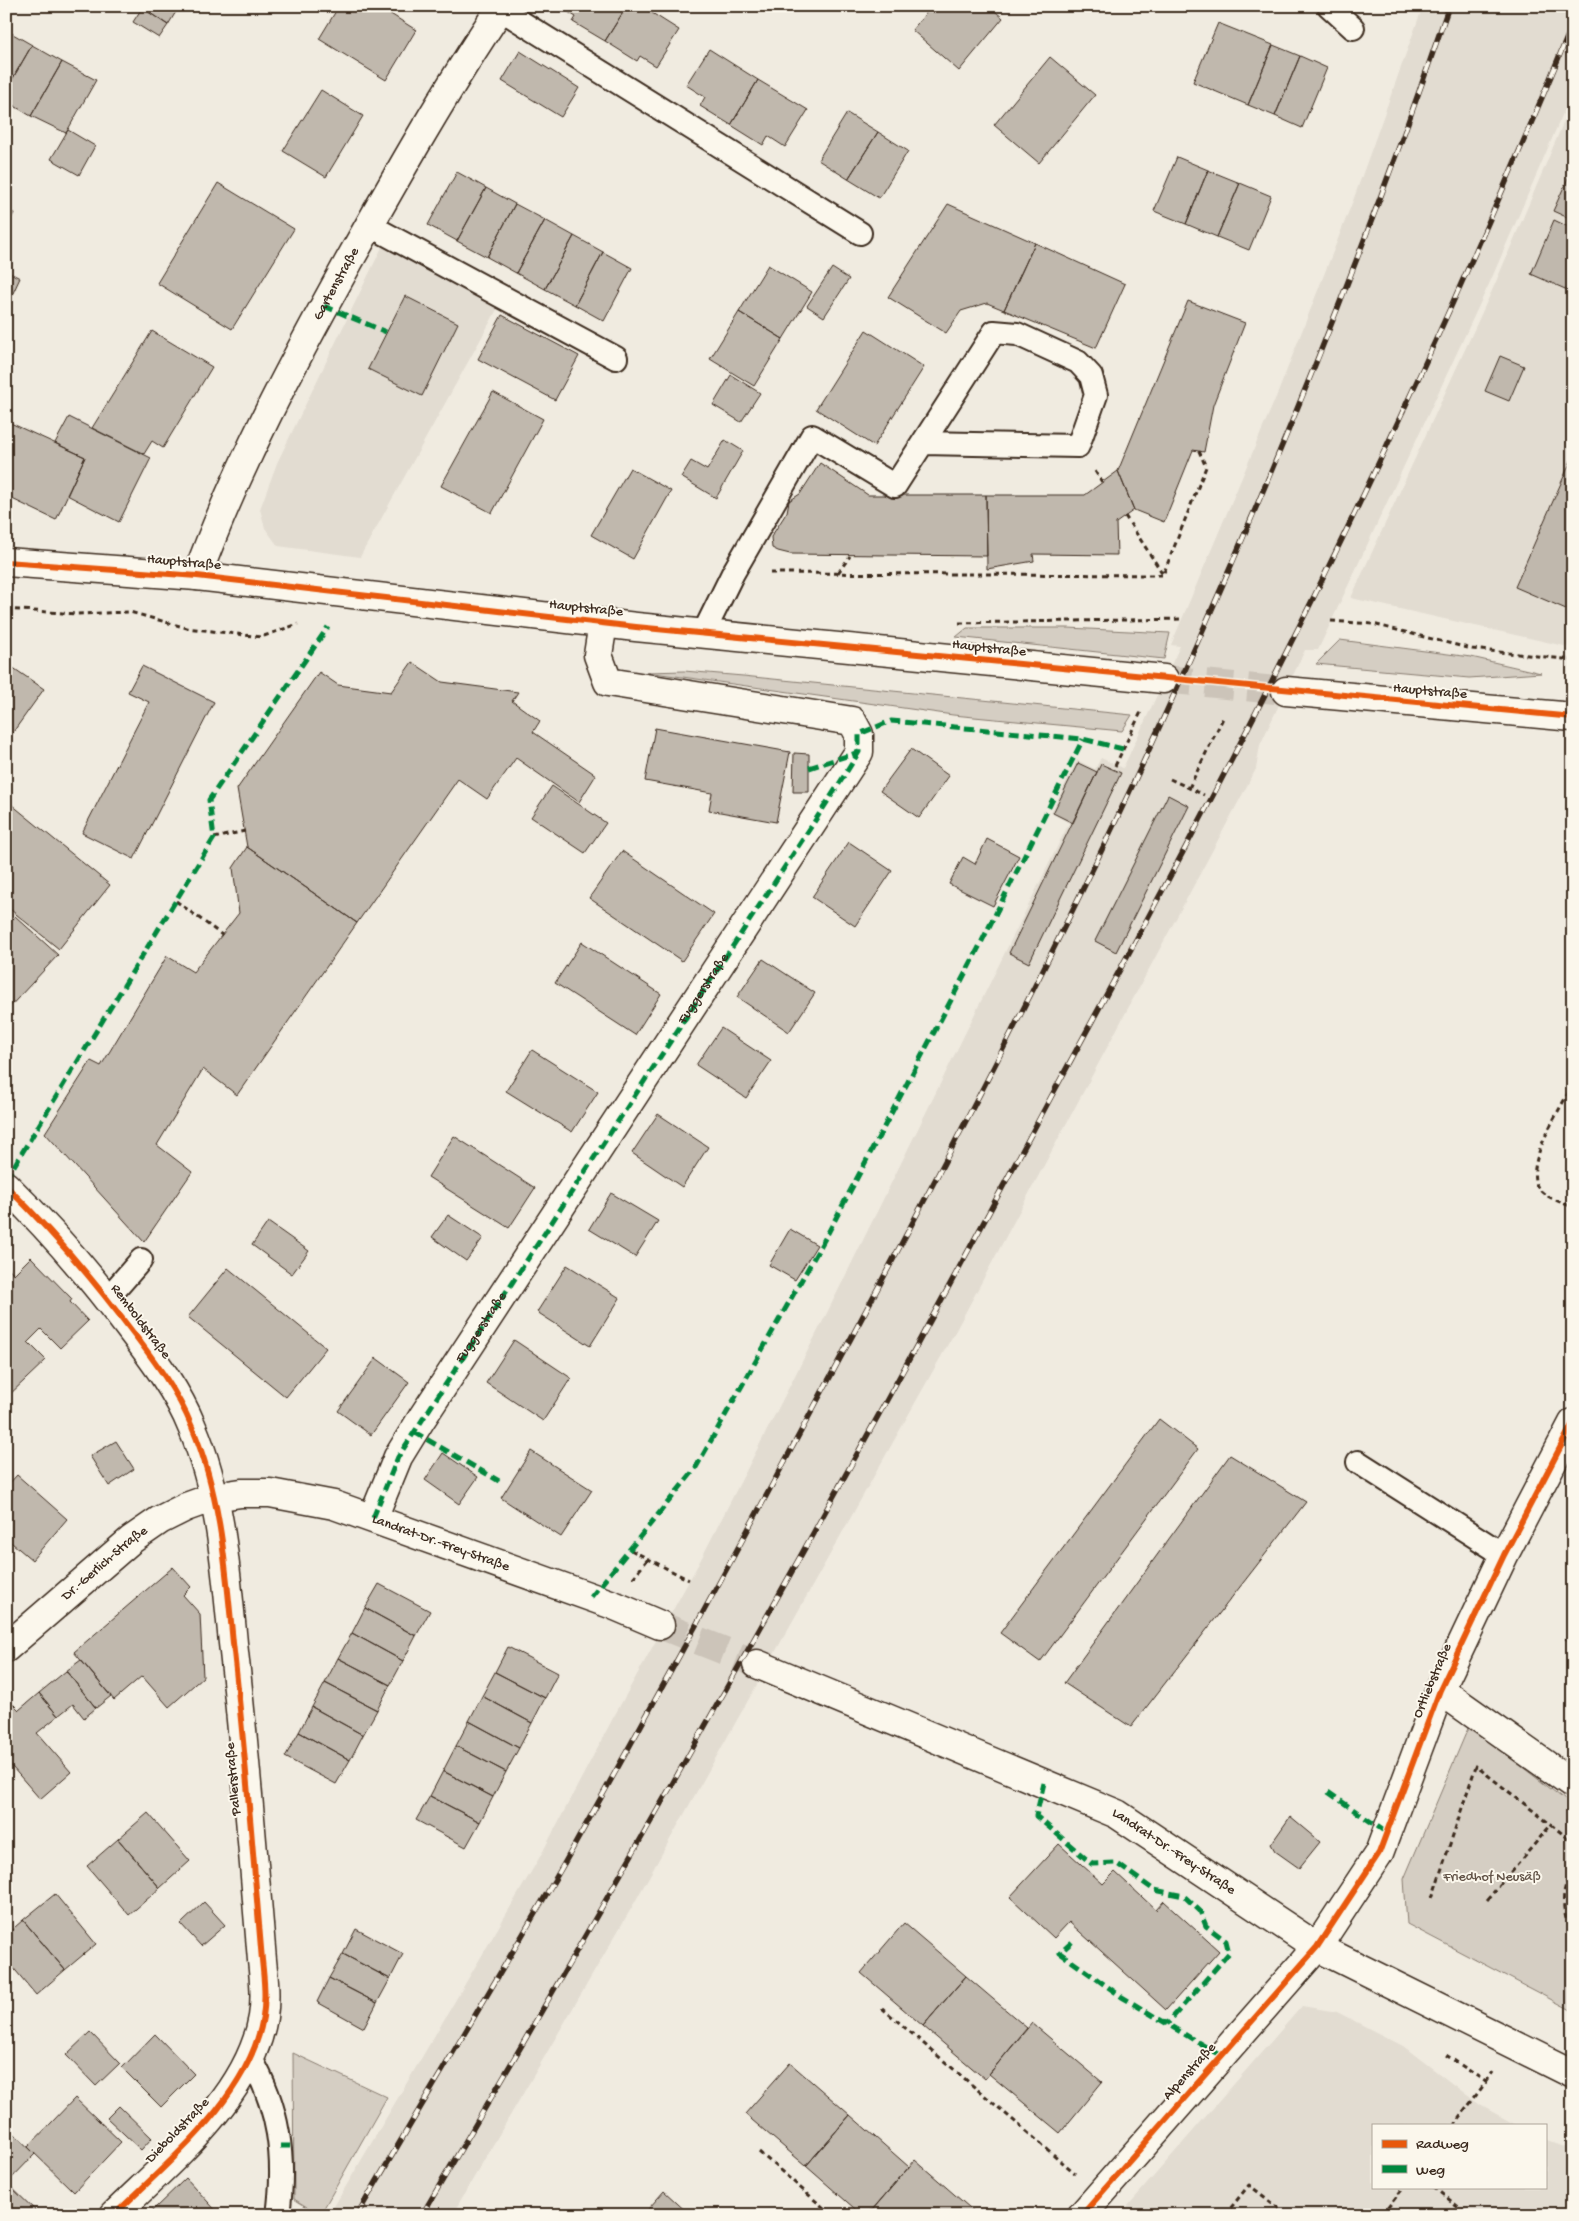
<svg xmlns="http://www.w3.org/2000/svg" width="1579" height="2221" viewBox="0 0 1579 2221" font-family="'Gochi Hand',sans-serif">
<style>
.built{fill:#e2dcd1}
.green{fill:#d5cec3;stroke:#887c70}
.building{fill:#c0b8ad;stroke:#3b2a1e}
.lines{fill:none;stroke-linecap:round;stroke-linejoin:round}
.minor-tunnel{stroke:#ccc4b9;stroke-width:28;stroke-dasharray:28 14;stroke-linecap:butt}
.tertiary-tunnel{stroke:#ccc4b9;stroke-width:28;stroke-dasharray:28 14;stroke-linecap:butt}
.service-casing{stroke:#3b2a1e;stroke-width:26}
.minor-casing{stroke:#3b2a1e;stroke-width:31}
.tertiary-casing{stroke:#3b2a1e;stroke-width:31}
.path{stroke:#3b2a1e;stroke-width:3;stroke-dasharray:5 4;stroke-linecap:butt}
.service{stroke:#fbf7ec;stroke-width:22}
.minor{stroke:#fbf7ec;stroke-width:28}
.tertiary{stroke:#fbf7ec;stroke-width:28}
.rail-casing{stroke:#3b2a1e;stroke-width:5.5}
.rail{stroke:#fbf7ec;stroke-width:4;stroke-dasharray:11;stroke-linecap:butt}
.quiet{stroke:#00873e;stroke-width:5;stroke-dasharray:10 5;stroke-linecap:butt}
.cycleway-casing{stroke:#fbf7ec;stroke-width:9}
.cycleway{stroke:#e8590c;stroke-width:6}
.labels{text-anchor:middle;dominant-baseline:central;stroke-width:4;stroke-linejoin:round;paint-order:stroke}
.street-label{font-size:14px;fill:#3b2a1e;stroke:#fbf7ec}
.park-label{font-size:14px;fill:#625347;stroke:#fbf7ec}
</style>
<rect width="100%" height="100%" fill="#f0ebe0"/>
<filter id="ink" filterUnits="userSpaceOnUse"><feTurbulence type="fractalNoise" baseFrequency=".02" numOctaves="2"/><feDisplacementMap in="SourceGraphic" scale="10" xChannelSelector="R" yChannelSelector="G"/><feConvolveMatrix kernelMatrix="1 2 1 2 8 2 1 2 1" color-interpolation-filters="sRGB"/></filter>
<g filter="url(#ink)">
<path class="built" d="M1423 6H1573V90L1490 282 1318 650H1305L1260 745 1256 769 956 1330 632 1907 452 2215H329L541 1855 612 1720 699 1563 828 1311 1069 823 1051 813 1077 760 1095 769 1101 758 1123 768 1180 646 1171 645 1279 390 1354 198Z
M1573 100V648L1351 598 1495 284Z
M383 245 499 306 360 557 278 546 265 528 260 509 277 463Z
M1302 2006 1337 2012 1403 2046 1480 2105 1516 2125H1373V2187H1545V2140L1573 2150V2215H1120Z"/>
<path class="green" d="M967 628H1068L1170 633 1164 659 956 637Z
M1340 640 1471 657 1541 673 1469 678 1316 664Z
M684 671 743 676 1132 715 1122 731 953 715 647 672Z
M1469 1726 1573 1806V2011L1407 1924 1404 1879Z
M293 2053 387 2097 320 2215 294 2199Z"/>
<path class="building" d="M154 6H171L177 10 168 25 150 13Z
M339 6H378L416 30 386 80 319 39Z
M627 6 605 41 573 22 576 17 560 7Z
M627 6H641L679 30 656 66 640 56 637 61 605 41Z
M932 6H989L1003 18 959 71 912 30Z
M142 8 168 25 159 38 133 22Z
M1218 23 1273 45 1248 105 1193 82Z
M6 30 32 45 6 90Z
M32 45 62 62 31 116 6 101V90Z
M1273 45 1300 56 1275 116 1248 105Z
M709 49 758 80 731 125 700 106 705 97 686 85Z
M520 51 579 88 561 117 502 81Z
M1300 56 1327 68 1302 128 1275 116Z
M1050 57 1095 95 1039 163 994 125Z
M62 62 96 80 66 133 31 116Z
M758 80 808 110 785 147 768 136 763 145 731 125Z
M321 90 363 116 326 177 283 151Z
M847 113 878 132 848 179 818 160Z
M68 130 95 146 79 175 51 159Z
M878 132 908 151 879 198 848 179Z
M1177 157 1208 170 1186 224 1154 211Z
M1573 167V220L1553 211Z
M1208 170 1240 183 1217 237 1186 224Z
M457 172 486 188 457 241 428 225Z
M218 183 294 229 232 329 157 283Z
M1240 183 1271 196 1249 250 1217 237Z
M486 188 515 204 487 257 457 241Z
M515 204 545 220 516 273 487 257Z
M948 204 1035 243 1004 310 987 303 961 311 946 333 888 297Z
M6 209 14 213 6 229Z
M545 220 574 236 545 289 516 273Z
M1554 220 1573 229 1572 292 1531 274Z
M574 236 603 252 575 305 545 289Z
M1035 243 1125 284 1096 348 1004 310Z
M603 252 632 268 604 321 575 305Z
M768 265 812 292 783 339 739 312Z
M832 268 849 279 824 317 807 306Z
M6 271 20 278 6 308Z
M405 296 458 323 422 396 368 369Z
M1188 301 1245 323 1213 405 1204 452 1193 450 1164 522 1134 510 1118 471Z
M739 312 783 339 754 386 710 359Z
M502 315 579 356 555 400 478 359Z
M866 330 924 367 874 446 816 409Z
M152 331 212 367 163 448 152 441 144 454 92 428Z
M1500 356 1524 366 1509 401 1485 391Z
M731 375 760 393 741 422 713 405Z
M493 392 543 419 492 513 441 486Z
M69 417 151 458 119 522 67 495 85 457 55 443Z
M6 421 85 457 56 520 6 496Z
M725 440 743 451 716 498 681 477 691 461 707 470Z
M1573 456V612L1515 587Z
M820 463 868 495H986L987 556 790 554 778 551 772 548 771 537 787 512 789 501 800 494Z
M630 468 671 491 633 559 591 535Z
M1118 471 1134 510 1116 523 1117 555 1033 554 1034 561 987 569 986 495H1085Z
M412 662 442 682 518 692 512 701 540 721 533 732 596 775 579 802 516 758 487 799 458 779 357 923 247 847 237 789 319 672 338 685 391 692Z
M6 663 44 689 6 742Z
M142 666 214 702 134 859 82 833 149 702 128 692Z
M655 728 790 752 776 822 709 810 712 793 645 781Z
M911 749 949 776 919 818 880 791Z
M794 753 809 754V792H793Z
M1078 763 1097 772 1073 823 1053 813Z
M1101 764 1121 773 1029 963 1009 953Z
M552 786 606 823 585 853 531 817Z
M1168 795 1189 806 1116 952 1095 941Z
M6 800 110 885 59 949 6 906Z
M987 839 1019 856 993 906 949 884 963 857 975 864Z
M849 842 892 871 855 926 812 897Z
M247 847 357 923 237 1095 203 1069 157 1145 192 1172 144 1242 45 1133 91 1061 101 1066 167 956 193 972 239 913 233 868Z
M622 851 714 914 682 961 589 898Z
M15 916 58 955 6 1011V926Z
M582 942 661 994 635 1035 555 983Z
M763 959 815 993 789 1032 737 997Z
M721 1028 771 1061 746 1098 696 1065Z
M532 1050 598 1092 572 1132 506 1091Z
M658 1114 708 1147 682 1187 632 1153Z
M454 1136 535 1188 509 1228 428 1177Z
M611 1193 658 1221 635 1257 589 1229Z
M448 1215 483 1238 466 1261 432 1237Z
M268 1222 309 1251 292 1274 252 1245Z
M790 1229 817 1245 795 1280 769 1265Z
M31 1257 72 1299 70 1302 88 1321 60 1348 41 1329 28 1342 46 1360 6 1398V1265L14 1274Z
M567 1265 620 1298 590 1346 537 1312Z
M228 1268 326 1348 286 1397 188 1317Z
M514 1340 571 1378 543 1421 486 1383Z
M376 1358 409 1382 371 1435 338 1411Z
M1159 1419 1198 1449 1040 1662 1000 1633Z
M116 1441 134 1469 109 1486 90 1456Z
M531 1451 592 1490 561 1537 501 1498Z
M443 1453 478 1477 459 1504 425 1480Z
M1230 1455 1306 1502 1131 1727 1064 1683Z
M17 1475 67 1519 32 1560 6 1538V1487Z
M173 1567 191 1587 183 1595 200 1614 203 1677 169 1707 142 1676 114 1700 74 1652Z
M379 1584 430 1611 416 1636 365 1608Z
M365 1608 416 1636 403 1661 352 1633Z
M1573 1630V1645L1565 1639Z
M352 1633 403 1661 390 1685 338 1658Z
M508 1647 558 1673 545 1698 495 1672Z
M338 1658 390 1685 377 1710 325 1683Z
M81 1660 111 1696 96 1708 66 1671Z
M66 1671 96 1708 84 1718 73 1704 58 1716 39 1693Z
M495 1672 545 1698 532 1723 482 1696Z
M325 1683 377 1710 363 1735 312 1707Z
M39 1693 58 1716 37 1733 71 1772 40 1799 6 1760V1710L13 1704 19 1710Z
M482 1696 532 1723 519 1748 469 1721Z
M312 1707 363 1735 350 1760 299 1732Z
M469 1721 519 1748 506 1772 456 1746Z
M299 1732 350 1760 336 1784 285 1757Z
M456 1746 506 1772 493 1797 443 1771Z
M443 1771 493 1797 480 1822 430 1796Z
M430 1796 480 1822 466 1847 416 1820Z
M148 1813 190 1861 160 1888 118 1839Z
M1290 1817 1320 1842 1299 1868 1275 1851 1271 1844Z
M118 1839 160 1888 129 1915 87 1866Z
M1059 1844 1103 1884 1115 1872 1156 1910 1164 1901 1219 1951 1166 2010 1069 1922 1054 1938 1010 1897Z
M55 1894 96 1944 65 1970 23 1920Z
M204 1902 225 1925 201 1946 181 1924Z
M23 1920 65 1970 36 1995 6 1959V1935Z
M904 1923 966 1976 923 2026 861 1973Z
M356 1929 403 1954 390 1979 343 1954Z
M343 1954 390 1979 377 2003 329 1978Z
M966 1976 1027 2028 985 2079 923 2026Z
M329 1978 377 2003 364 2028 317 2002Z
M1032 2023 1102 2082 1060 2133 989 2074Z
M90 2032 120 2063 96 2086 66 2055Z
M155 2034 194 2074 161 2107 122 2068Z
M790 2063 850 2115 806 2166 745 2114Z
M75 2098 121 2142 74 2192 28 2147Z
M119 2106 152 2138 141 2150 107 2118Z
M850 2115 909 2167 868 2215H862L806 2166Z
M9 2129 35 2154 7 2183 6 2132Z
M915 2160 978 2215H876L871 2211Z
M186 2178 220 2215H156L152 2211Z
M6 2182 7 2183 40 2215H6Z
M664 2191 690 2215H643Z"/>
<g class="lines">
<path class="minor-tunnel" d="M660 1625 757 1664"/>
<path class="tertiary-tunnel" d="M1164 679 1286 691"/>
<g class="service-casing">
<path id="service" d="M1329 6 1353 28
M500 9 860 233
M369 225 616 358
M703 634 733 573 812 436 895 486 994 332 1017 334 1078 362 1091 376 1096 395 1078 446 923 443
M107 1299 141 1260
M1358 1462 1504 1555
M250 2057C279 2107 286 2157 278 2215"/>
</g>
<g class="minor-casing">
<g id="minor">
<path id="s1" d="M197 576C237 467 292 364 348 263 397 176 446 89 502 6"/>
<path id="s2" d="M373 1518 398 1457 422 1418 859 752V734L852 721 608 682 598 655 603 623"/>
<path id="s3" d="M6 1648 131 1540 160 1520 186 1507 214 1497 241 1493H270L334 1505 613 1605 660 1625"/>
<path id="s4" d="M757 1664 1117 1814 1317 1947 1573 2074"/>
<path d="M1440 1690 1573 1784"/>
<path d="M1082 2215 1317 1947 1379 1853 1440 1690 1504 1555 1573 1423"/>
</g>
</g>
<g class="tertiary-casing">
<path id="tertiary" d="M6 562 197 576 636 627 1164 679
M1286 691 1573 717
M6 1186C52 1231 93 1279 131 1330 154 1360 178 1392 192 1427 221 1495 226 1570 233 1643 245 1748 253 1854 262 1960 264 1979 266 1998 263 2017 250 2096 168 2162 114 2215"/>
</g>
<path class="path" d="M1095 471 1102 482
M1125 516 1163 574
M770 573 1163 575 1206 467 1199 451
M838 573 850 556
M6 609 77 614 130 612 187 628 261 637 298 624
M1331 621 1373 624 1472 649 1573 660
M959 623 1183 619
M1115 766 1142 710
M1170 779 1204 795
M1189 788 1223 718
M214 838 245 831
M176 901 222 935
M1573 1084C1562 1106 1521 1168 1539 1189 1545 1197 1563 1203 1573 1207
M1571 1222 1573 1217
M631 1550 689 1580
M633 1578 648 1559
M1573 1871C1558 1894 1563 1914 1573 1938
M1432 1898 1476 1766 1573 1842
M1487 1900 1550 1826
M882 2008 1075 2173
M1446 2055 1486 2082 1454 2125
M1486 2082 1493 2072
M759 2152 832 2215
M1433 2187 1469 2215
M1225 2215 1249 2185 1288 2215
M1382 2215 1404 2187"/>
<use href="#service" class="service"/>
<use href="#minor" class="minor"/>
<use href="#tertiary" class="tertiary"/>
<g class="rail-casing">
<path id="rail" d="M357 2215C426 2097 497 1980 565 1862 650 1711 733 1558 815 1405 929 1194 1041 982 1142 765 1256 517 1361 264 1449 6
M422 2215C640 1847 849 1475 1051 1097 1112 984 1174 871 1233 757 1357 517 1471 272 1573 23"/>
</g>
<use href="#rail" class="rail"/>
<path class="quiet" d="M324 306 386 332
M809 768 859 752
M6 1179 214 838 209 800 328 627
M414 1432 499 1481
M373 1518 398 1457 839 784 859 752V734L891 721 1083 739 1123 749
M591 1597 695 1469 828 1233 977 951 1083 739
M1044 1783 1036 1816 1092 1864 1116 1863 1154 1890 1184 1896 1200 1911 1206 1926 1226 1941 1229 1953 1167 2024
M1328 1792 1387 1833
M1072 1942 1060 1953 1122 1997 1221 2056
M280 2146H294"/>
<g class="cycleway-casing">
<path id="cycleway" d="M6 562 197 576 636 627 1573 717
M6 1186C52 1231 93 1279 131 1330 154 1360 178 1392 192 1427 221 1495 226 1570 233 1643 245 1748 253 1854 262 1960 264 1979 266 1998 263 2017 250 2096 168 2162 114 2215
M1082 2215 1317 1947 1379 1853 1440 1690 1504 1555 1573 1423"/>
</g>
<use href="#cycleway" class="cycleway"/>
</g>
</g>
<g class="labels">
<g class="street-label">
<text stroke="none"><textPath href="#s1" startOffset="324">Gartenstraße</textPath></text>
<text transform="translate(184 563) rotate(5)">Hauptstraße</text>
<text transform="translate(586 609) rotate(6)">Hauptstraße</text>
<text transform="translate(989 649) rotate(6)">Hauptstraße</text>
<text transform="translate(1430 692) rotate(5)">Hauptstraße</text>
<text stroke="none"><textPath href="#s2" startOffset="625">Fuggerstraße</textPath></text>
<text transform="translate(140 1322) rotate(53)">Remboldstraße</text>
<text stroke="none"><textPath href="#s2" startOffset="220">Fuggerstraße</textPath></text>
<text stroke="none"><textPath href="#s3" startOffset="494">Landrat-Dr.-Frey-Straße</textPath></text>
<text stroke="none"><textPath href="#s3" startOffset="130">Dr.-Gerlich-Straße</textPath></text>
<text transform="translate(1433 1681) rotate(-67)">Ortliebstraße</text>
<text transform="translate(234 1779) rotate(-95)">Pallerstraße</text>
<text stroke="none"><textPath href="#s4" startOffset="458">Landrat-Dr.-Frey-Straße</textPath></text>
<text transform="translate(1190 2072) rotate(-48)">Alpenstraße</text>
<text transform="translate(178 2131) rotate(-46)">Dieboldstraße</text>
</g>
<g class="park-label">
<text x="1492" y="1877">Friedhof Neusäß</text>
</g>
</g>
<rect width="1579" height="2221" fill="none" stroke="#fbf7ec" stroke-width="25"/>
<rect x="12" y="12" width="1554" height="2196" fill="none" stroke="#3b2a1e" stroke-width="2" filter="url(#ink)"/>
<rect x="1372" y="2124" width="175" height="65" fill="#fbf7ec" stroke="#aea59a"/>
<rect x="1382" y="2140" width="25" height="8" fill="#e8590c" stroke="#aea59a"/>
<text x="1416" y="2148" font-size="15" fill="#3b2a1e">Radweg</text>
<rect x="1382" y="2165" width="25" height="8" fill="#00873e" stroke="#aea59a"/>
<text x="1416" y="2174" font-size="15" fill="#3b2a1e">Weg</text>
</svg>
